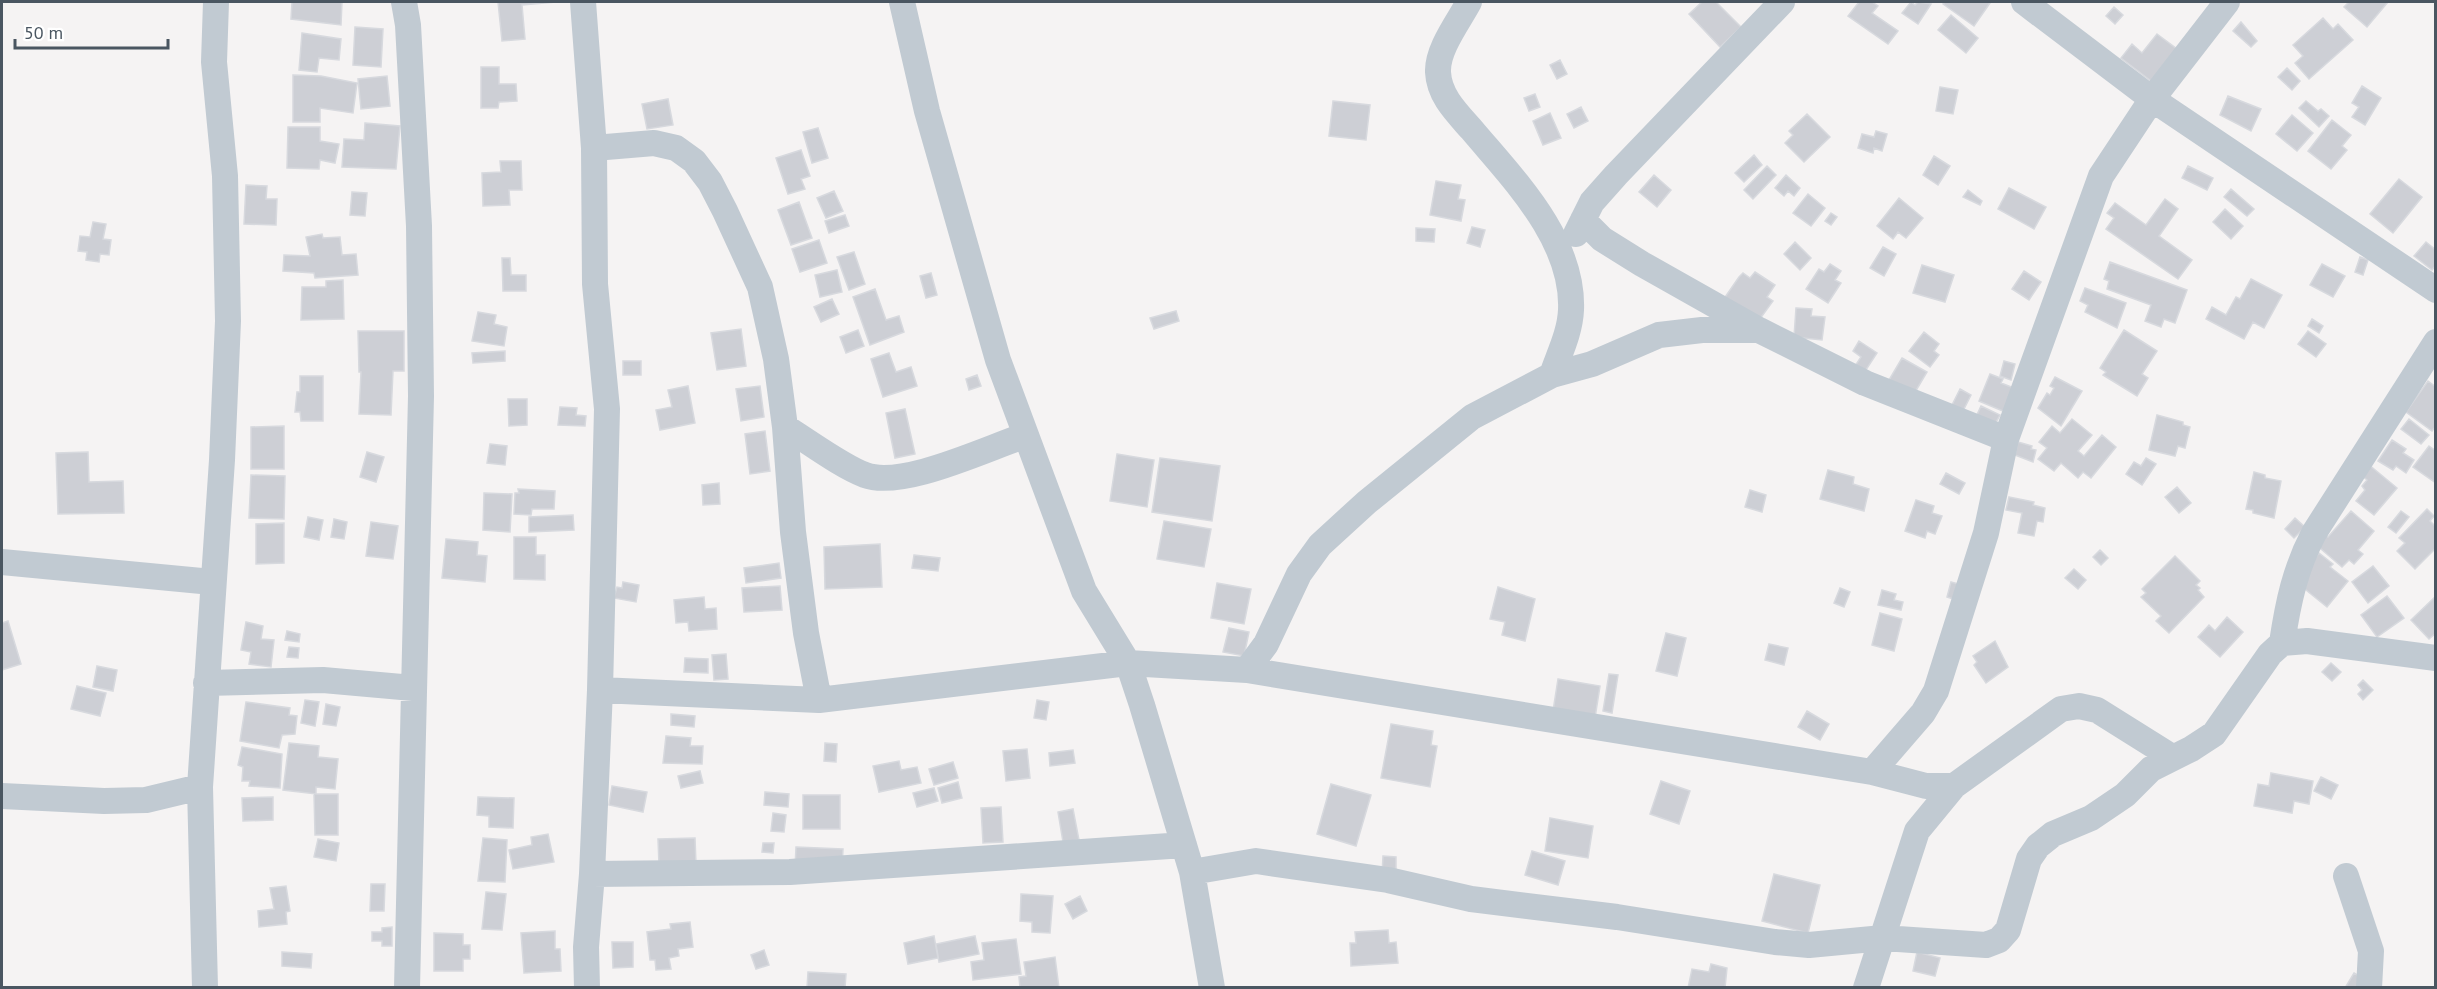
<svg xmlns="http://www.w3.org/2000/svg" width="2437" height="989" viewBox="0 0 2437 989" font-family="'PT Sans',sans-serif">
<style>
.building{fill:#cdcfd5;stroke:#d7d9de;stroke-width:1.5}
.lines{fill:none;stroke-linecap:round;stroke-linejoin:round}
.minor{stroke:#c1cad2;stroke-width:26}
</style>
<rect width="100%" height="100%" fill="#f5f3f3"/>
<path class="building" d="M292 2H342L341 25 291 19Z
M498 2H556L522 5 525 39 502 41Z
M1702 2H1716L1741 27 1720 47 1689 14Z
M1859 2H1872L1878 6 1872 13 1898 31 1888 44 1848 16Z
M1911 2 1915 5 1918 2 1931 4 1918 24 1902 13Z
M1945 2H1988L1990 3 1974 26 1943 4Z
M2349 2H2388L2367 27 2344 7Z
M2114 7 2123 15 2115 24 2106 16Z
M1951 15 1978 38 1966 53 1938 30Z
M2323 18 2333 29 2338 24 2353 40 2309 79 2295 63 2303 56 2293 45Z
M2241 22 2257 41 2251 47 2233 31Z
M355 27 383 29 381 67 353 65Z
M302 33 341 39 339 60 319 58 317 72 299 70Z
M2157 34 2177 49 2151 81 2121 58 2132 44 2142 53Z
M1560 60 1567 74 1557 79 1550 65Z
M481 67H499V84H516L517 101 499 102 498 108H481Z
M2287 68 2300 81 2292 90 2278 77Z
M293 75 321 76 357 83 353 113 320 108V122H293Z
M387 76 390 106 361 109 358 79Z
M2362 86 2381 98 2365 125 2352 117 2359 107 2352 103Z
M1940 87 1958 90 1953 114 1936 111Z
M1535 94 1540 107 1529 111 1524 98Z
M2228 96 2261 109 2251 131 2220 115Z
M668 99 673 125 647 129 642 104Z
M1333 101 1370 105 1366 140 1329 136Z
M2306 101 2318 111 2321 109 2329 116 2319 127 2299 108Z
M1581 107 1588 121 1574 128 1567 114Z
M1550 113 1561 138 1543 145 1533 121Z
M1807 114 1830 137 1804 162 1785 143 1793 135 1789 131Z
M2292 115 2313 133 2297 151 2276 134Z
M2332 120 2351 135 2342 146 2347 150 2331 169 2308 151Z
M365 123 400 126 396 169 342 167 344 139 364 140Z
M288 127H320V141L339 144 335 163 320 160 319 169 287 168Z
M818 128 828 158 812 163 803 132Z
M1876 131 1887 134 1882 151 1874 148 1873 153 1858 148 1862 134 1874 137Z
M801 150 810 176 801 179 805 189 788 194 776 158Z
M1754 155 1762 165 1744 182 1735 173Z
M1934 156 1950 166 1938 185 1923 175Z
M500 161H521L522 190H509L510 205 483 206 482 173 501 172Z
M1767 166 1776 175 1753 199 1744 190Z
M2188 166 2213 178 2207 190 2182 178Z
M1654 175 1671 190 1657 207 1639 192Z
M1786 175 1800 188 1794 196 1788 191 1784 196 1775 188Z
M2399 179 2422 197 2393 233 2370 214Z
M1436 181 1461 185 1458 199 1465 200 1461 221 1430 215Z
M246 185 267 186 266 199H277L276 225 244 224Z
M2009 188 2046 207 2034 229 1998 209Z
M2231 189 2254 209 2247 216 2224 197Z
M1968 190 1982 201 1980 205 1963 197Z
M834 191 843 211 826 218 817 198Z
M352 192 367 193 365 216 350 215Z
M1808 194 1825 208 1811 226 1793 213Z
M1899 198 1923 218 1906 238 1898 232 1893 239 1877 226Z
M2165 199 2178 209 2159 236 2192 260 2178 279 2106 229 2114 218 2107 213 2115 203 2146 225Z
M799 202 812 238 791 245 778 210Z
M2225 209 2243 226 2231 239 2213 222Z
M1831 213 1837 217 1831 225 1825 221Z
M845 215 849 226 829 233 825 221Z
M93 222 106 224 103 239 111 240 109 255 100 254 99 262 86 260 87 252 78 251 80 236 90 237Z
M1472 227 1485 230 1480 247 1467 243Z
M1416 228 1435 229 1434 242 1416 241Z
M322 234 323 238 340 237 342 255 356 254 358 275 315 278 314 273 283 271 284 255 310 256 306 237Z
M819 240 827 263 800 272 792 249Z
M1795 242 1811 258 1800 270 1784 254Z
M2426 242 2436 250V265L2432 270 2414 256Z
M1883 247 1896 254 1884 276 1870 268Z
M854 252 865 284 849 290 837 257Z
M2360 257 2368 260 2363 275 2355 272Z
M502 258H510L511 275H526V291H503Z
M2110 262 2187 290 2175 323 2164 319 2161 327 2145 321 2151 305 2107 289 2109 281 2104 279Z
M1830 264 1841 271 1835 280 1841 283 1828 303 1806 289 1819 269 1824 272Z
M2322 264 2345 276 2333 297 2310 285Z
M1922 265 1954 275 1945 302 1913 293Z
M837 270 842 292 820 297 815 275Z
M2024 271 2041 282 2029 300 2012 289Z
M1755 272 1775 285 1767 297 1773 301 1757 323 1723 300 1739 277 1743 273 1750 278Z
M931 273 937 295 926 298 920 276Z
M2251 279 2282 295 2264 328 2253 322 2244 339 2206 319 2212 307 2226 315 2236 297 2240 299Z
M343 280 344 319 301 320 302 287H326V281Z
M2085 288 2126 303 2117 328 2085 312 2088 305 2080 301Z
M875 289 886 320 899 316 904 332 870 345 853 297Z
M832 299 839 314 821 322 814 307Z
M1796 308 1812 309 1811 316 1825 317 1822 340 1794 337Z
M1176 311 1179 321 1154 329 1150 318Z
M478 312 496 315 494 324 507 327 504 346 472 341Z
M2312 319 2323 326 2319 333 2308 326Z
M741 329 746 366 717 370 711 333Z
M858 330 864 346 846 353 840 337Z
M2124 330 2157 351 2142 374 2148 378 2137 396 2103 375 2106 372 2100 368Z
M358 331H404V371H393L391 415 359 414 361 372H359Z
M2308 331 2326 344 2316 357 2298 344Z
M1924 332 1939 344 1934 351 1939 355 1930 367 1909 351Z
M1859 341 1877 353 1862 376 1853 369 1861 357 1853 351Z
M505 351V361L473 363 472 353Z
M889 353 896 372 911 367 917 386 883 397 871 359Z
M1902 358 1927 372 1914 394 1889 380Z
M623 361H641V375H623Z
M2004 361 2015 364 2011 380 2000 376Z
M1990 374 2003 379 2001 383 2014 388 2012 415 1979 401Z
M977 375 981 386 969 390 966 379Z
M300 376H323V421H301L300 412H295L297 392H300Z
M2055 377 2082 391 2061 426 2038 408 2047 393 2050 395 2054 388 2050 386Z
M2428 381 2436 387V426L2432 431 2406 412Z
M688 386 695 423 660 430 656 410 672 407 668 390Z
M760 386 764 417 741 421 736 389Z
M1960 389 1971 395 1961 415 1950 409Z
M508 399H527V425L509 426Z
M1981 406 2000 415 1994 426 1976 417Z
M560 407 577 408 576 415 586 416 585 426 558 425Z
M905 409 915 454 895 458 886 413Z
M2157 415 2183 422V425L2190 427 2185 448 2178 446 2175 456 2149 450Z
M2072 419 2092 435 2078 451 2084 456 2102 435 2116 447 2091 478 2083 472 2078 478 2061 463 2054 471 2038 459 2047 448 2039 442 2052 426 2060 433Z
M2409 419 2429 435 2421 444 2401 429Z
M284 426V469H251V427Z
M765 431 770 471 750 474 745 434Z
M2392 440 2406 449 2403 453 2414 460 2406 473 2396 466 2393 470 2378 461Z
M2018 442 2032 446 2031 449 2036 450 2033 462 2015 455Z
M490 444 507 446 505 465 487 463Z
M2429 446 2436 451V483L2413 467Z
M88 452 89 482 123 481 124 513 58 514 56 453Z
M367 452 384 457 376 482 360 477Z
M1117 454 1154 460 1147 507 1110 501Z
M1160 458 1220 466 1212 521 1152 512Z
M2146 458 2156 464 2142 485 2126 474 2134 462 2141 466Z
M2368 464 2397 488 2374 515 2356 501 2365 490 2362 486 2367 480 2360 474Z
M1828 470 1854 477 1853 484 1869 489 1864 511 1820 499Z
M2254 472 2265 475V478L2281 481 2274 518 2253 513V510L2246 509Z
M1946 473 1965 483 1959 494 1940 484Z
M251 475 285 476 284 519 249 518Z
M719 483 720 504 703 505 702 485Z
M2177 487 2191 503 2179 513 2165 497Z
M518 489 555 491 554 509H532L531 515 514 514 515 493H519Z
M1750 490 1766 495 1762 512 1745 507Z
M484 493 512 494 510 532 483 530Z
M2009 497 2034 502 2033 505 2045 508 2043 522 2037 521 2034 536 2018 533 2022 513 2006 510Z
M1916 500 1934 506 1932 513 1942 516 1935 534 1927 531 1925 538 1905 531Z
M2427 509 2434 516 2430 521 2436 527V548L2415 569 2397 551 2405 543 2399 538Z
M2351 511 2374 531 2358 550 2363 554 2354 564 2349 560 2342 567 2314 543 2323 533 2328 537Z
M2401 511 2409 517 2396 533 2388 527Z
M573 515 574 530 529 532V517Z
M308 517 323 520 319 540 304 537Z
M2295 518 2305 527 2294 538 2285 529Z
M334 519 347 522 344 539 331 537Z
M1164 521 1211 529 1204 567 1157 559Z
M371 522 398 526 393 559 366 556Z
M284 523V563L256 564V524Z
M514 537H536V555H545V580L514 579Z
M446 539 478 542 477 555 487 556 485 582 442 578Z
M880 544 882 587 825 589 824 547Z
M2100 550 2108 558 2101 565 2093 557Z
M2319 553 2333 564 2330 567 2348 581 2327 607 2296 582Z
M914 555 940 558 938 571 912 568Z
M2175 556 2200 581 2196 585 2200 588 2198 590 2204 597 2169 633 2156 621 2161 616 2141 597 2146 593 2142 589Z
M779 563 781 578 746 583 744 568Z
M2373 566 2389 586 2368 603 2352 582Z
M2074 569 2086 580 2078 589 2065 578Z
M623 582 639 585 636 602 614 598 617 587 622 588Z
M1951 582 1966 586 1962 602 1947 597Z
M1217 583 1251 589 1244 624 1211 618Z
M780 586 782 610 744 612 742 588Z
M1498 587 1535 599 1525 641 1502 635 1505 622 1490 619Z
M1840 588 1850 592 1844 607 1834 603Z
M1882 590 1896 594 1894 600 1903 602 1901 610 1878 605Z
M2387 596 2404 618 2377 637 2361 615Z
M704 597 705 609 716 608 717 629 689 631 688 622 676 623 674 600Z
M2435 597 2436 633 2429 639 2411 620Z
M1880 613 1902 619 1894 651 1872 645Z
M2227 617 2243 632 2220 657 2198 637 2209 625 2215 631Z
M8 621 21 664 2 670V623Z
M246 622 263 626 261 639 274 640 271 667 249 664 251 652 241 650Z
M1229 628 1249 632 1244 656 1223 652Z
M287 631 300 634 299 642 285 640Z
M1666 633 1686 638 1677 676 1656 671Z
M1995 641 2008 667 1986 683 1974 665 1977 662 1973 656Z
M1769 644 1788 648 1784 665 1765 660Z
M289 647 299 648 298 658 287 657Z
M726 654 728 679 714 680 712 655Z
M685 658 708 659V673L684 672Z
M2331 663 2341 672 2332 681 2322 672Z
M97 666 117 670 113 691 93 687Z
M1609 674 1618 675 1612 713 1603 711Z
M1558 679 1600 686 1595 718 1553 711Z
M2363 680 2373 690 2363 700 2358 694 2362 690 2358 685Z
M77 686 106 693 100 716 71 709Z
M305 700 319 702 315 726 301 723Z
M1037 700 1049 702 1046 720 1034 718Z
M246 702 290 708 289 715 297 716 295 734 282 735 279 748 240 741Z
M326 704 340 707 336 726 323 724Z
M1807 711 1829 724 1820 740 1798 727Z
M671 714 695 716 694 727 671 725Z
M1391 724 1433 731 1431 745 1437 746 1430 787 1381 778Z
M666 736 691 738 690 746H703L702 764 663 763Z
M289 743 319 746 318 757 338 759 335 789 316 787V794L283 790Z
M825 743 837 744 836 762 824 761Z
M242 747 282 754 280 788 249 786 250 781H242L243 767 238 765Z
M1027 749 1030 778 1006 781 1003 751Z
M1073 750 1075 763 1050 766 1049 753Z
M899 761 901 770 917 767 921 783 879 792 873 766Z
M953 762 958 778 934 785 929 769Z
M700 771 703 783 681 788 678 776Z
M2271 773 2313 781 2309 804 2294 801 2292 813 2254 806 2258 784 2269 786Z
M2321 777 2338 785 2331 799 2314 791Z
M1661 781 1690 791 1679 824 1650 814Z
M958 782 962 798 942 803 938 788Z
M1331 784 1371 795 1356 846 1317 834Z
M612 786 647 792 643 812 609 805Z
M934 788 938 801 917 807 913 793Z
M765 792 789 794 788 807 764 805Z
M314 794H338V835H315Z
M803 795H840V829H803Z
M273 797V820L243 821 242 798Z
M478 797 514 798 513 828 489 827V816L477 815Z
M1001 807 1003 842 983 843 981 808Z
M1073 809 1079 840 1063 842 1058 812Z
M773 813 786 815 784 832 771 831Z
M1550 818 1593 826 1588 858 1545 851Z
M548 834 554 862 513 869 509 850 532 845 531 837Z
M483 838 507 840 505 882 478 881Z
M695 838 696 864 659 865 658 839Z
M318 839 339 843 336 861 314 857Z
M763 843H774L773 853 762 852Z
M796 847 843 849 842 870 795 868Z
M1532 851 1565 861 1558 885 1525 875Z
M1383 856 1396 857V875H1382Z
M1774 874 1820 885 1808 933 1762 921Z
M371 884H385L384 911H370Z
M286 886 290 911 286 912 287 924 259 927 258 911 274 909 270 888Z
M486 892 506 894 502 930 482 929Z
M1021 894 1053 896 1050 933 1032 932V922L1020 921Z
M1080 896 1087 911 1073 919 1065 904Z
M690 922 693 947 678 949 679 956 669 958 671 969 656 970 655 960H650L647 932 671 929 670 924Z
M392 927V946H382V941H372V932H382V928Z
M1388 930 1389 943 1396 942 1398 963 1351 966 1350 943H1356L1355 932Z
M555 931V949H560L561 971 524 973 521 933Z
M434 933 463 934V945H470V959H463V971H434Z
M934 936 938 958 908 964 904 943Z
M975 936 979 954 939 962 936 944Z
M1016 939 1021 974 973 980 971 962 984 960 982 943Z
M612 942H633V967L613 968Z
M764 950 769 965 756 969 751 955Z
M282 952 312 954 311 968 282 966Z
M1917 952 1940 958 1935 976 1913 971Z
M1055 957 1059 988H1020L1019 977 1026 976 1024 962Z
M1711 964 1727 968 1725 988H1688L1692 969 1709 972Z
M808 972 846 974 845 988H807Z
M2354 973 2367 981 2363 988H2345Z"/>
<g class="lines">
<path class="minor" d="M404 2 408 25 419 226 421 396 407 988
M583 2 594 148 595 284 607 409 600 690 592 874 586 947 587 988
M902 2 927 111 998 360 1084 591 1128 663 1142 705 1192 872 1212 988
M1469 2C1459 21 1437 49 1438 72 1439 96 1457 113 1472 130 1514 180 1574 240 1571 310 1570 333 1559 354 1552 375
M2024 2 2152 99 2436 290
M594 148 654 143 676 148 694 161 710 182 725 211 760 287 776 359 785 427 793 532 806 633 819 700
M1583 220 1602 239 1642 264 1759 330 1865 383 2006 439
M1576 234 1592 202 1616 175 1782 2
M785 427C808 441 841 466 865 475 902 489 985 449 1024 436
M2 562 212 582
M2282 643C2288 603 2295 569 2314 533L2436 342
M1247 670 1266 644 1299 574 1320 545 1367 502 1472 417 1552 375 1592 364 1659 335 1702 330H1759
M206 683 323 680 413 688
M600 690 819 700 1128 663 1247 670 1872 772 1926 786H1954L2061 709 2079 706 2097 710 2172 757
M1872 772 1923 713 1936 691 1986 533 2006 439 2101 176 2152 99 2227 2
M2 796 104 801 146 800 200 787
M1192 872 1256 861 1388 880 1471 899 1617 917 1775 942 1809 945 1883 938 1986 945 1999 940 2008 930 2029 859 2038 846 2053 834 2091 818 2125 795 2151 769 2191 749 2214 734 2270 654 2282 643 2307 641 2436 658
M592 874 790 872 1184 845
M2346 876 2371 951 2369 988
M205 988 200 787 222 460 228 321 225 176 214 62 216 2
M1866 988 1917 831 1954 786"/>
</g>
<rect width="2437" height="989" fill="none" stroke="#4a5661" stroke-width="6"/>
<path d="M15 39v9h153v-9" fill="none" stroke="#4a5661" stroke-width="3"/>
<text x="24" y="39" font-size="18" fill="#4a5661" stroke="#ffffff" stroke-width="4.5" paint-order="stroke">50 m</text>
</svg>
